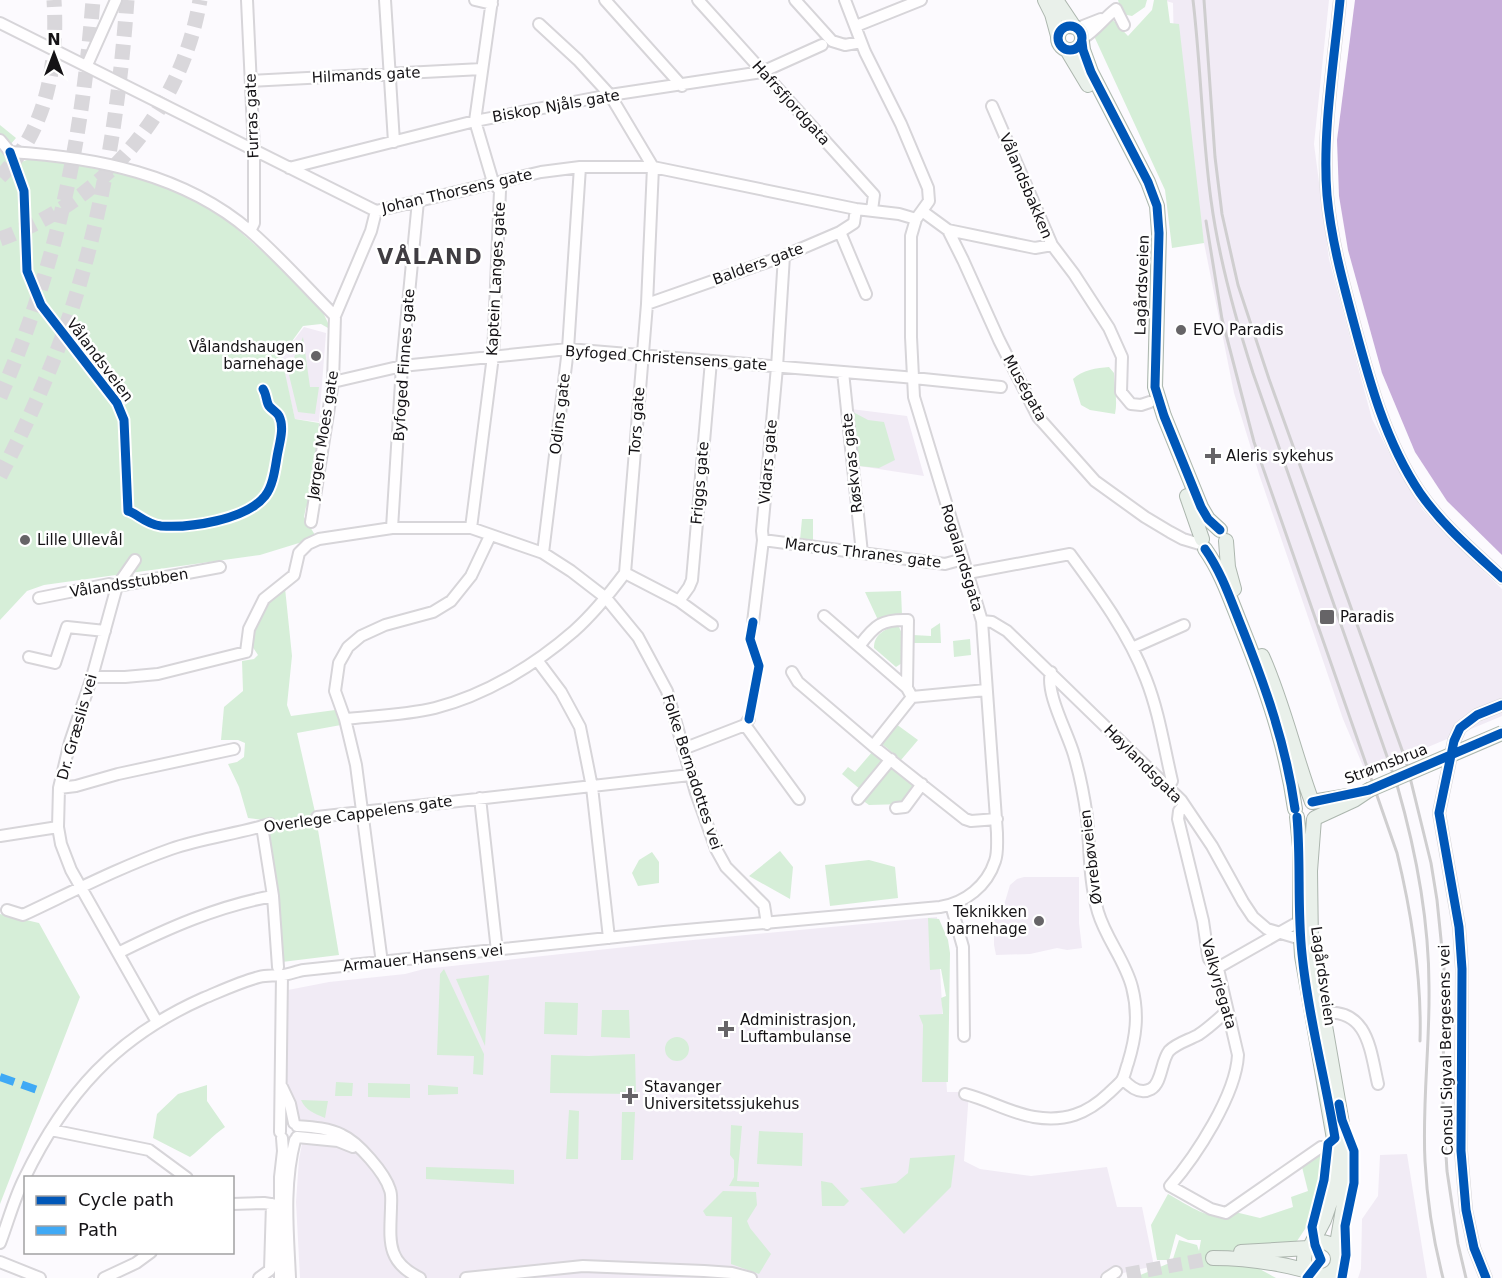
<svg xmlns="http://www.w3.org/2000/svg" width="1502" height="1278" viewBox="0 0 1502 1278" font-family="'DejaVu Sans',sans-serif">
<style>
.built{fill:#f1ebf5}
.green{fill:#d6eed8}
.water{fill:#c7adda}
.lines{fill:none;stroke-linecap:round;stroke-linejoin:round}
.major-tunnel{stroke:#d9d7db;stroke-width:14;stroke-dasharray:14 7;stroke-linecap:butt}
.highway-tunnel{stroke:#d9d7db;stroke-width:15;stroke-dasharray:15 8;stroke-linecap:butt}
.minor-casing{stroke:#d7d5d9;stroke-width:14}
.major-casing{stroke:#acb6ae;stroke-width:16}
.minor{stroke:#fffeff;stroke-width:10}
.major{stroke:#e9f0ea;stroke-width:14}
.rail{stroke:#cfcecf;stroke-width:3}
.major-bridge-casing{stroke:#acb6ae;stroke-width:16;stroke-linecap:butt}
.major-bridge{stroke:#e9f0ea;stroke-width:14}
.quiet{stroke:#3fa9f5;stroke-width:8;stroke-dasharray:15 8;stroke-linecap:butt}
.cycleway-casing{stroke:#fff;stroke-width:13}
.cycleway{stroke:#0057b8;stroke-width:9}
.poi-dot{fill:#666467;stroke:#fff;stroke-width:2}
.labels{text-anchor:middle;dominant-baseline:central;stroke-width:5;stroke-linejoin:round;paint-order:stroke}
.street-label{font-size:15px;fill:#151316;stroke:#fff}
.poi-label{font-size:15px;fill:#151316;stroke:#fff;text-anchor:start}
.district-label{font-size:21px;font-weight:bold;letter-spacing:1.5px;fill:#403d42;stroke:#fff}
</style>
<rect width="100%" height="100%" fill="#fcfafe"/>
<path class="built" d="M1163 0H1329L1314 144 1329 259 1372 419 1396 466 1422 509 1445 534 1502 589V716L1366 773 1343 719 1259 474 1234 393 1204 243 1174 50 1173 3Z
M304 327 326 333 319 422 295 419 282 363 280 350 291 344Z
M851 409 907 416 924 476 859 466Z
M1024 877H1079V923L1082 948 1067 950 1057 948 1030 954 996 955 994 945V920L1001 915 1010 885 1017 879Z
M937 917 947 1092H969L964 1161 980 1169 1031 1176 1107 1167 1117 1207H1142L1154 1266 1101 1278H300L296 1202 299 1159 304 1134 286 1083 288 990 329 982 405 974 424 969 672 942Z
M1407 1154 1427 1278H1358L1361 1269 1362 1219 1378 1196 1380 1155Z"/>
<path class="green" d="M1118 0H1147L1145 7 1132 16 1122 14Z
M1154 0H1167L1170 23 1179 24 1204 243 1172 248 1165 190 1094 36 1111 18 1128 36 1152 10Z
M0 125 16 138 10 145 21 162 33 158 46 160 48 159 125 171 162 184 199 202 228 221 317 300 329 325 328 328 321 324 303 326 290 344 280 350 295 419 319 423 318 439 320 449 309 504 306 507 304 517 315 535 312 539 260 555 44 585 27 591 0 620Z
M303 337 310 387H319L315 414 298 412 288 371Z
M1109 367 1114 373C1114 387 1118 400 1115 414L1090 410 1081 405 1073 379C1082 370 1097 368 1109 367Z
M853 412 868 420 884 422 895 460 879 468 859 466Z
M802 519H813V542L800 540Z
M285 588 292 656 287 705 291 716 335 710 341 725 297 733 315 812 339 955 282 962 277 896 263 820 248 818 239 787 228 764 237 762 244 757 245 743 238 740H221L224 707 243 691 242 661 254 659 258 655 252 646 253 627 269 597Z
M901 591 902 615 878 620 865 592Z
M940 623 941 643H913V635L931 636V629Z
M895 626 899 627C905 637 902 651 902 663L896 667 874 648C874 635 883 630 895 626Z
M970 639 971 655 954 657 953 641Z
M896 724 918 740 901 760 881 743Z
M873 751 884 761 861 790 842 774 848 767 855 772Z
M889 767 918 787 904 804 869 805 862 800Z
M780 851 793 867 790 899 749 876Z
M652 852 659 862V883L638 886 632 873 639 860Z
M869 860 895 867 898 898 830 906 825 865Z
M0 914 39 923 80 997 0 1204Z
M928 918 939 919 948 940 950 953 948 1082H922L923 1025 919 1015 943 1014 941 998 946 996 941 969 930 970Z
M444 969 484 1054 483 1075 473 1074 474 1056 437 1055 440 974Z
M489 975 485 1046 456 979Z
M545 1002 578 1003 577 1035 544 1034Z
M602 1010H629L630 1038 601 1037Z
M665 1049a12 12 0 1 1 24 0a12 12 0 1 1-24 0Z
M635 1054 636 1094 550 1093 551 1055 589 1056Z
M336 1082 353 1083 352 1096H335Z
M368 1083 410 1084V1098L368 1097Z
M207 1085V1101L225 1127C212 1136 203 1147 190 1157L153 1138 157 1114 178 1094Z
M428 1085 458 1087V1094L428 1095Z
M301 1100 328 1101 325 1118C314 1113 306 1111 301 1100Z
M569 1110 579 1111 578 1159H566Z
M622 1112H635L633 1160H621Z
M731 1125 742 1126 737 1181 759 1182V1187L729 1186 734 1177V1160L730 1155Z
M759 1131 803 1133 802 1166 757 1164Z
M1324 1150 1321 1180 1311 1220 1297 1241 1209 1254 1211 1265 1256 1267 1276 1278H1133L1172 1262 1179 1240 1197 1245 1199 1251 1201 1240H1188L1176 1234 1169 1260H1157L1151 1225 1168 1194C1187 1204 1215 1226 1235 1212L1260 1218 1293 1207 1291 1197 1308 1191 1302 1167Z
M955 1155 951 1187 904 1234 860 1188 896 1183 908 1173 910 1158Z
M426 1167 514 1170V1184L426 1179Z
M821 1181 832 1183 849 1201 844 1206H822Z
M723 1191 756 1192 757 1205 747 1221 750 1228 771 1254 759 1274 731 1264 732 1217 706 1216 703 1211Z"/>
<path class="water" d="M1355 0H1502V555L1447 501 1415 452 1382 373 1348 250 1339 196 1337 140Z"/>
<g class="lines">
<path class="major-tunnel" d="M1106 1278 1213 1258"/>
<path class="highway-tunnel" d="M0 177C47 130 58 64 54 0
M0 239C105 201 181 110 200 0
M0 397C57 266 82 142 93 0
M0 476C24 430 45 384 63 335 101 228 119 113 127 0"/>
<g class="minor-casing">
<path id="minor" d="M247 0 254 151V223L250 231
M385 0 394 142
M475 0 492 4
M605 0 682 86
M698 0 874 195 872 210
M795 0 832 41 845 45 861 42
M1340 0C1334 61 1322 135 1327 195 1331 238 1342 279 1353 320 1369 380 1385 441 1420 493 1443 526 1473 551 1502 578
M0 23 376 211 541 172 580 167H653L856 209 899 214 916 219
M539 24 578 60 610 95 653 167
M856 26 921 0
M1078 28 1101 19
M1083 38C1096 30 1104 18 1116 9L1124 25
M87 65 116 0
M251 81 482 69
M992 106 1052 245 1074 274 1109 328 1122 357 1121 392 1131 404 1141 405 1150 402
M0 140 10 152C95 157 184 174 250 231 280 257 307 288 335 316
M289 168 475 121 610 95 762 72 822 45
M922 211 948 230 963 260 999 340 1038 417 1095 481 1145 517 1170 532 1183 539 1203 545
M948 230 1035 248 1052 245
M840 232 866 294
M647 304 784 256 840 232 854 223 856 209
M843 372 862 553
M333 382 402 366 568 349 904 377 1001 387
M311 522 333 382 335 316 371 231 376 211
M392 528 402 366 418 201
M471 528 493 356 500 191 493 182 475 121 492 0
M763 540 945 564 963 559
M543 553 568 349 580 167
M135 560 117 586 92 677 70 742 59 788 58 827 61 844 71 870 157 1022
M625 573 679 601 689 587 692 580 711 361
M968 573 1070 554C1098 592 1129 634 1146 679 1159 712 1164 747 1172 781L1168 787
M39 598 109 584 117 586 220 567
M679 601 712 625
M824 616 907 688
M982 621 992 622 1007 631 1181 800 1212 846 1243 902 1253 917 1267 929 1301 939
M753 622 763 540 762 531 777 367 784 256
M860 645C875 625 882 619 908 620L907 688 912 697
M1132 648 1184 625
M29 657 55 663 67 627 105 631
M537 660 561 692 580 727 592 787 609 938
M792 672 798 682 873 746 965 819 971 821 997 819
M92 677H125L158 674 246 652 249 629 264 599 294 575 299 553 308 544 319 539 392 528H471L543 553 571 571 606 598 638 637 667 691 696 793 716 849 726 867 764 905 767 924
M345 719C374 716 406 715 435 708 486 695 535 665 574 631 593 614 610 593 625 573L647 304 653 167
M745 725 799 799
M873 746 912 697 986 690
M683 749 745 725 749 719
M59 788 76 786 118 774 234 749
M480 798 497 951
M858 799 891 759
M1184 805 1179 811 1178 819 1203 921 1208 955 1209 959 1218 969 1238 1055C1236 1095 1196 1156 1170 1186L1211 1209 1226 1213 1321 1147
M896 808 905 807 922 784
M317 817 690 775
M262 826 273 896 278 967
M0 836 58 827
M951 905 963 947 964 1036
M7 910 23 915C72 892 120 867 171 849 203 838 237 834 270 824
M118 953C168 928 218 906 273 896
M382 963 356 765 345 719 335 691 339 663 348 647 361 636 385 625 433 612 451 601 471 576 490 536
M1218 969 1221 966 1300 921
M1322 1013C1368 1008 1370 1049 1378 1084
M1123 1079C1130 1087 1140 1095 1151 1089 1162 1083 1161 1061 1169 1051 1177 1043 1189 1040 1198 1035 1209 1028 1218 1019 1227 1011
M282 1087 290 1104 294 1123
M965 1094C989 1100 1010 1113 1034 1117 1065 1122 1087 1114 1109 1093 1113 1089 1118 1085 1122 1080 1125 1075 1126 1068 1128 1063 1136 1037 1139 1014 1132 987 1125 960 1106 939 1098 912 1089 881 1090 849 1087 817 1084 796 1080 775 1074 755 1068 733 1045 693 1051 672
M297 1126C311 1127 329 1128 342 1135 358 1142 385 1173 390 1190 392 1195 391 1202 391 1208 390 1241 386 1262 420 1278
M51 1130 149 1150 187 1178
M280 1132 282 975
M297 1137 338 1141 353 1147
M232 1204 264 1203 277 1205
M0 1243C8 1222 14 1199 24 1179 65 1094 116 1037 204 998 221 991 240 982 259 977 267 975 273 976 281 975 289 975 296 971 304 970L664 932 940 907C965 903 987 886 995 861 998 853 997 842 997 833L982 621 914 397 911 337V236L916 219 929 201 928 188 901 124 865 52 845 0
M0 1262 40 1278
M104 1278 136 1263 151 1252
M259 1278 270 1270 272 1204
M280 1278V1177L283 1151 282 1138
M290 1278C288 1232 283 1185 295 1140
M466 1278 583 1266 704 1271 732 1273 751 1278
M1107 1278 1116 1272
M1486 1278 1474 1248 1466 1210 1461 1151 1462 969 1459 927 1439 813 1454 741 1460 728 1477 715 1502 705"/>
</g>
<g class="major-casing">
<path id="major" d="M1045 0 1052 14 1058 36
M1056 0 1074 27
M1058 38a12 12 0 1 1 24 0a12 12 0 1 1-24 0Z
M1082 42 1083 50 1091 72 1148 182 1157 206 1159 233 1155 387 1164 416 1201 507 1208 519 1220 530
M1067 50 1088 85
M1187 496 1202 539
M1226 541 1228 567 1234 589
M1205 549C1222 573 1231 601 1242 628 1266 688 1286 745 1295 809
M1262 656C1283 703 1294 753 1312 802
M1312 802 1348 796
M1297 817 1300 847V921L1302 956 1337 1156 1333 1194 1324 1220 1311 1245
M1315 818 1354 800 1369 790
M1314 819 1310 871 1311 945 1348 1158 1347 1186 1336 1250
M1304 1259a17 17 0 1 1 34 0a17 17 0 1 1-34 0Z
M1241 1252 1308 1248
M1213 1258C1246 1258 1275 1262 1308 1271"/>
</g>
<use href="#minor" class="minor"/>
<use href="#major" class="major"/>
<path class="rail" d="M1193 0C1201 67 1202 134 1211 200 1219 260 1235 317 1253 373L1397 785C1416 851 1429 918 1429 987 1430 1045 1422 1103 1425 1161 1427 1200 1433 1239 1443 1278
M1204 0 1215 157 1222 214 1238 285 1269 379 1406 761 1431 863 1437 900 1444 969 1443 1106 1447 1171 1458 1244 1466 1278
M1206 221 1222 319 1254 442 1397 853C1412 915 1422 977 1420 1041"/>
<g class="major-bridge-casing">
<path id="major-bridge" d="M1369 790 1502 733"/>
</g>
<use href="#major-bridge" class="major-bridge"/>
<path class="quiet" d="M0 1077 43 1092"/>
<g class="cycleway-casing">
<path id="cycleway" d="M1340 0C1334 61 1322 135 1327 195 1331 238 1342 279 1353 320 1369 380 1385 441 1420 493 1443 526 1473 551 1502 578
M1058 38a12 12 0 1 1 24 0a12 12 0 1 1-24 0Z
M1082 42 1083 50 1091 72 1148 182 1157 206 1159 233 1155 387 1164 416 1201 507 1208 519 1220 530
M10 152 24 191 27 271 41 305 117 403 124 420 128 511C137 513 145 524 161 526 190 528 246 520 265 496 273 486 275 469 277 457 279 444 285 428 279 416 277 412 272 410 269 406 266 402 267 395 263 389
M1205 549C1222 573 1231 601 1242 628 1266 688 1286 745 1295 809
M749 719 759 666 750 639 753 622
M1312 802 1369 790 1502 733
M1297 817C1301 863 1297 908 1302 954 1308 1016 1325 1077 1335 1138L1328 1144 1324 1180 1312 1227 1315 1245 1321 1260 1307 1278
M1339 1104 1342 1120 1354 1151V1183L1345 1226 1346 1255 1342 1278
M1486 1278 1474 1248 1466 1210 1461 1151 1462 969 1459 927 1439 813 1454 741 1460 728 1477 715 1502 705"/>
</g>
<use href="#cycleway" class="cycleway"/>
</g>
<g class="poi-dot">
<circle cx="1181" cy="330" r="6"/>
<circle cx="316" cy="356" r="6"/>
<path d="M1210 447h6v6h6v6h-6v6h-6v-6h-6v-6h6z"/>
<circle cx="25" cy="540" r="6"/>
<rect x="1319" y="609" width="16" height="16" rx="3"/>
<circle cx="1039" cy="921" r="6"/>
<path d="M723 1020h6v6h6v6h-6v6h-6v-6h-6v-6h6z"/>
<path d="M627 1087h6v6h6v6h-6v6h-6v-6h-6v-6h6z"/>
</g>
<g class="labels">
<g class="street-label">
<text transform="translate(366 75) rotate(-3)">Hilmands gate</text>
<text transform="translate(791 103) rotate(48)">Hafrsfjordgata</text>
<text transform="translate(556 106) rotate(-10)">Biskop Njåls gate</text>
<text transform="translate(252 116) rotate(-92)">Furras gate</text>
<text transform="translate(1026 186) rotate(67)">Vålandsbakken</text>
<text transform="translate(457 191) rotate(-13)">Johan Thorsens gate</text>
<text transform="translate(758 264) rotate(-20)">Balders gate</text>
<text transform="translate(496 279) rotate(-87)">Kaptein Langes gate</text>
<text transform="translate(1142 285) rotate(-88)">Lagårdsveien</text>
<text transform="translate(666 358) rotate(4)">Byfoged Christensens gate</text>
<text transform="translate(100 360) rotate(53)">Vålandsveien</text>
<text transform="translate(404 365) rotate(-86)">Byfoged Finnes gate</text>
<text transform="translate(1025 388) rotate(61)">Muségata</text>
<text transform="translate(560 414) rotate(-83)">Odins gate</text>
<text transform="translate(637 421) rotate(-86)">Tors gate</text>
<text transform="translate(323 435) rotate(-81)">Jørgen Moes gate</text>
<text transform="translate(768 462) rotate(-85)">Vidars gate</text>
<text transform="translate(852 463) rotate(-96)">Røskvas gate</text>
<text transform="translate(700 483) rotate(-85)">Friggs gate</text>
<text transform="translate(863 553) rotate(7)">Marcus Thranes gate</text>
<text transform="translate(962 558) rotate(73)">Rogalandsgata</text>
<text transform="translate(129 583) rotate(-9)">Vålandsstubben</text>
<text transform="translate(77 727) rotate(-74)">Dr. Græslis vei</text>
<text transform="translate(1143 764) rotate(45)">Høylandsgata</text>
<text transform="translate(1386 764) rotate(-21)">Strømsbrua</text>
<text transform="translate(692 772) rotate(72)">Folke Bernadottes vei</text>
<text transform="translate(358 814) rotate(-8)">Overlege Cappelens gate</text>
<text transform="translate(1091 857) rotate(-97)">Øvrebøveien</text>
<text transform="translate(423 958) rotate(-6)">Armauer Hansens vei</text>
<text transform="translate(1323 976) rotate(82)">Lagårdsveien</text>
<text transform="translate(1219 984) rotate(74)">Valkyrjegata</text>
<text transform="translate(1446 1050) rotate(-91)">Consul Sigval Bergesens vei</text>
</g>
<g class="poi-label">
<text x="1193" y="330">EVO Paradis</text>
<text x="304" y="347" text-anchor="end">Vålandshaugen<tspan x="304" dy="17">barnehage</tspan></text>
<text x="1226" y="456">Aleris sykehus</text>
<text x="37" y="540">Lille Ullevål</text>
<text x="1340" y="617">Paradis</text>
<text x="1027" y="912" text-anchor="end">Teknikken<tspan x="1027" dy="17">barnehage</tspan></text>
<text x="740" y="1020">Administrasjon,<tspan x="740" dy="17">Luftambulanse</tspan></text>
<text x="644" y="1087">Stavanger<tspan x="644" dy="17">Universitetssjukehus</tspan></text>
</g>
<g class="district-label">
<text x="430" y="257">VÅLAND</text>
</g>
</g>
<rect x="24" y="1176" width="210" height="78" fill="#ffffff" stroke="#a1a1a2" stroke-width="1.5"/>
<rect x="36" y="1196" width="30" height="9" fill="#0057b8" stroke="#a1a1a2" stroke-width="1.5"/>
<text x="78" y="1206" font-size="18" fill="#151316">Cycle path</text>
<rect x="36" y="1226" width="30" height="9" fill="#3fa9f5" stroke="#a1a1a2" stroke-width="1.5"/>
<text x="78" y="1236" font-size="18" fill="#151316">Path</text>
<g transform="translate(54 54)" stroke="#ffffff" stroke-width="4.5" paint-order="stroke">
<path d="M0-4.5L10 22L0 15L-10 22Z" fill="#151316"/>
<text y="-9" font-size="16" font-weight="bold" text-anchor="middle" fill="#151316">N</text>
</g>
</svg>
